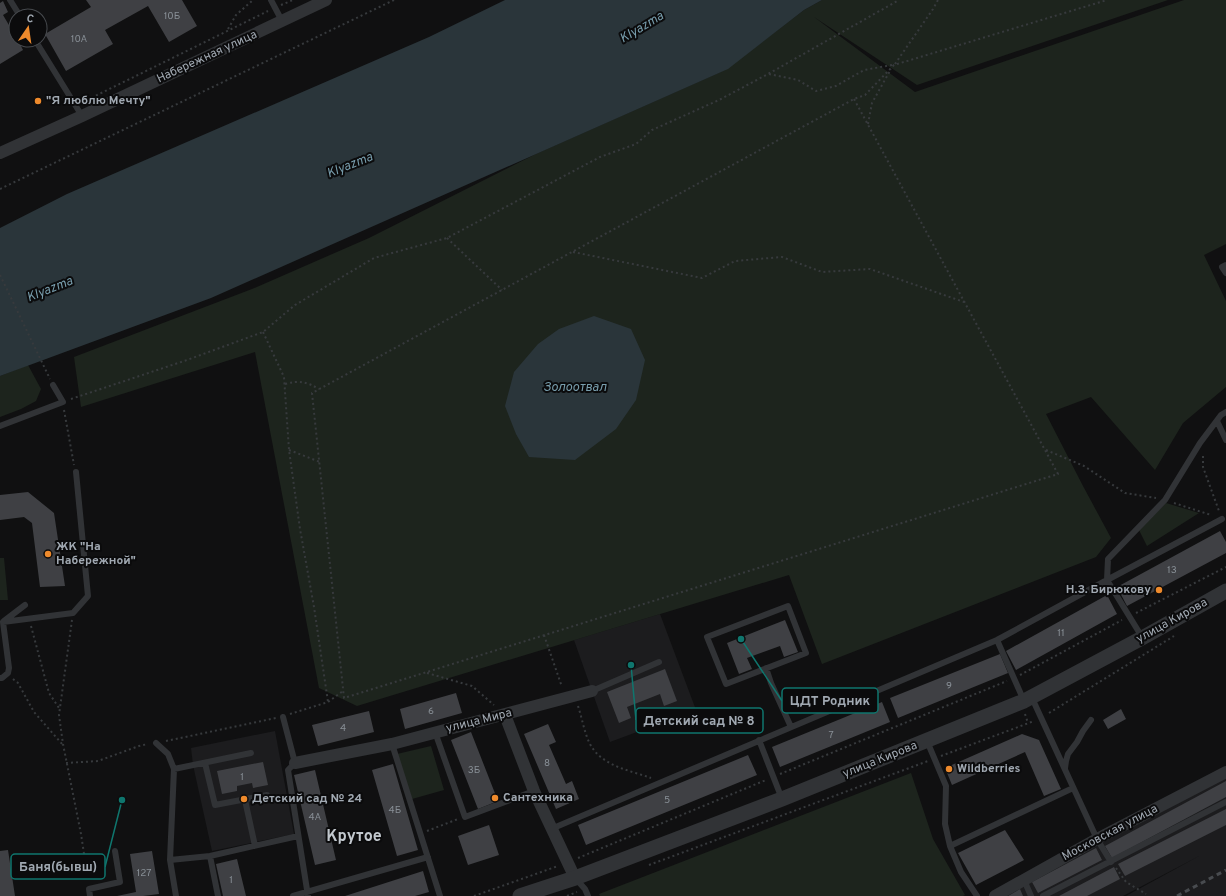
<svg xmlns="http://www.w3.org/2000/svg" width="1226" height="896" viewBox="0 0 1226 896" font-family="Overpass,sans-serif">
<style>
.built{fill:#1c1c1e}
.green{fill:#1d241d}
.water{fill:#2a353a}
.building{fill:#3f4044}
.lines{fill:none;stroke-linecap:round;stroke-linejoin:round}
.path{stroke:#373a3d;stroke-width:2;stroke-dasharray:2 3;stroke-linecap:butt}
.service{stroke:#313336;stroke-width:6}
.minor{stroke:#313336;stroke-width:12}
.tertiary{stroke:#313336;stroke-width:15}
.rail{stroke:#484b4f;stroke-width:3;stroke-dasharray:5 4;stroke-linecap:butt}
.poi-dot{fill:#ee8a2c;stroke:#0b0b0c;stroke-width:1.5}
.labels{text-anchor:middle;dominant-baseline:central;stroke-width:4;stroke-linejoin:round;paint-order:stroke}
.number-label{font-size:10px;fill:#888f96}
.street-label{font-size:12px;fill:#a1a9b2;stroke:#0b0b0c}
.poi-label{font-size:12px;font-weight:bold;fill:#a1a9b2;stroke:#0b0b0c;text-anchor:start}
.water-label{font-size:13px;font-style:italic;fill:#789ead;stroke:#0b0b0c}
.district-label{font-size:16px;font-weight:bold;fill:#c2c8ce;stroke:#0b0b0c}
.leader{fill:none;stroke:#0f766e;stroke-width:1.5}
.callout-dot{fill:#0f766e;stroke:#0b0b0c;stroke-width:1.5}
.callout{fill:#0b0b0c;stroke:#0f766e;stroke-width:1.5}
.callout-label{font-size:13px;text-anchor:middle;font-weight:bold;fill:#a1a9b2}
</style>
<rect width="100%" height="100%" fill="#101011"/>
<path class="built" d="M660 614 696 710 610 742 574 640Z
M275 731 294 834 212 851 193 765 191 748Z
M1226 777V896H1126L1201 855 1123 896H1003Z"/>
<path class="green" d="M822 0H1168L917 85 814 17 915 92 1184 0H1226V244L1204 255 1226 301V387L1183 423 1155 470 1091 397 1046 414 1083 486 1111 538 1096 557 822 664 789 575 357 706 319 688 255 352 81 407 74 357 252 289 369 238 538 153 725 70 804 10Z
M28 365 41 389 36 401 21 409 0 417V376Z
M1166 503 1199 513 1147 546 1139 530Z
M0 558H4L8 600H0Z
M431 746 444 790 412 799 397 754Z
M911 773 933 839 965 895 963 896H600L599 894Z"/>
<path class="water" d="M505 0H822L804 10 728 69 211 298 0 376V228L67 194 429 37Z
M594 316 631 329 645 360 636 400 616 429 575 460 529 457 516 434 505 406 514 372 538 344 559 329Z"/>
<path class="building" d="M86 0H182L197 26 169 42 148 6 105 30 113 44 66 71 45 34 91 7Z
M3 1 8 12 3 15 16 37V40H18L23 50 0 64V3Z
M28 492 54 513 65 586 40 587 32 523 24 517 0 520V495Z
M1220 531 1226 542V553L1127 606 1117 587Z
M1107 595 1117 614 1016 670 1006 651Z
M785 620 798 652 784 657 780 646 747 658 752 669 739 674 727 643Z
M1000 654 1008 673 898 718 890 698Z
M665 669 677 701 664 706 660 694 627 707 631 718 619 723 607 692Z
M456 693 462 713 405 729 400 709Z
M882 702 890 722 780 767 772 747Z
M1121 709 1126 719 1108 729 1103 720Z
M369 711 374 732 318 746 312 725Z
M548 724 556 742 549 745 566 784 572 781 579 799 556 809 524 734Z
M471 732 498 801 478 809 451 740Z
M1022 734 1039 740 1061 789 1044 796 1025 752 952 785 945 768Z
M748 755 757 775 586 845 578 825Z
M263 762 268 785 253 788 252 783 237 786V791L222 794 217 771Z
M393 764 418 850 397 856 372 770Z
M315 770 336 860 315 865 294 775Z
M1226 781V797L1112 858 1105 846Z
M1226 809V825L1125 876 1118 864Z
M489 825 499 855 468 865 458 836Z
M1005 830 1024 860 976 885 958 853Z
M1096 848 1102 860 1038 893 1032 882Z
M8 850 15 896H0V851Z
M152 851 159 894 143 896H117L136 892 130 854Z
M237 859 246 896H223L216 864Z
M1114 867 1120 879 1087 896H1059Z
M423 871 429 892 415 896H345Z
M1020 889 1023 896H1008Z"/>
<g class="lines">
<path class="path" d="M281 5 293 0
M228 29 236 15 253 0
M895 64 933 9 938 0
M769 74 798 80 816 91 836 86 864 70 892 65
M854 99 1058 474 344 698 312 393 854 99 865 95 894 65 1107 0
M87 100 268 11
M868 124 872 103 891 69
M0 189 394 0
M447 238 502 290
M573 252 702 278 735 261 782 257 822 272 870 269 964 302
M0 275 50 379
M263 332 284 377 289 450 300 529 314 607 328 702
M285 384C299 380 307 382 319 389
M71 399 187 360 263 332 295 305 374 258 447 238 600 157 636 144 652 130 719 100 768 74 899 0
M64 410 74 465
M289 450 320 462
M1046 450 1084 466 1125 493 1156 498
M1203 456V467L1219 511
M1174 503 1211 515
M1136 613 1226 567
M72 620 59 715 63 744 81 834 88 880
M31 626 49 693 59 708
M544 635 562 687
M427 673 472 686 494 705
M1020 675 1122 620
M13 679 18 683 34 712 62 744
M578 706C582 718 584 731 589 742 600 766 629 770 651 778
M1049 713 1174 636
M290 714 328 702 343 691
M1025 714 1028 723
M166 741 276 718
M941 756 1034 721
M66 763 98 761 139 746 148 744
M780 774 1007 681
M427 831 458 819
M578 858 766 780
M649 865 928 761
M1116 868 1126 882 1146 894
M474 896 558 866
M567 896 577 892"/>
<path class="service" d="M10 0 20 16
M271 0 282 21
M35 40 82 116
M1226 265 1222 267 1226 273
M1217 421 1226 440
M0 426 63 402 53 385
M788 606 806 653 726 684 707 637Z
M4 621 25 605
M1142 637 1107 580 1108 559 1165 500 1200 443 1221 415 1226 412
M997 640 1024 701
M766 668 771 683 791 727
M0 678H2L8 673 9 668 3 622 73 613 88 596 76 472
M592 691 659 662
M1032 698 1097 839 1111 862
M283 717 295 763 288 770 308 896
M435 732 465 817 534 791
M759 740 782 799
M927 741 946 786 945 824 950 846 961 872 977 896
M156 743 168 754 174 769 170 860 176 896
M392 744 440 896
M205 763 215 805 267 795
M1065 768 1066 761 1068 754 1077 742 1083 731 1091 720
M174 769 251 753
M245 800 255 846
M551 829 997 640 1107 580 1222 519
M950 846 1073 788
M210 856 218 896
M170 860 210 856 298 836
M575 878 585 889 588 896
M1024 880 1031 896
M90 896 89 889 120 882 115 851
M293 896 428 857
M1043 896 1226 802"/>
<path class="minor" d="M0 153 82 116 326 0
M505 715 534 791 575 878
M295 763 392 744 592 691
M995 896 1097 839 1226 772"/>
<path class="tertiary" d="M520 896 575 878 782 799 1024 701 1142 638 1226 591"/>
<path class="rail" d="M1177 896 1226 870"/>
</g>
<g class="poi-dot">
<circle cx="38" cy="101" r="4"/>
<circle cx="48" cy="554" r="4"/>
<circle cx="1159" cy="590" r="4"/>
<circle cx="949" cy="769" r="4"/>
<circle cx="495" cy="798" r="4"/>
<circle cx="244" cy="799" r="4"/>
</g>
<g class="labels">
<g class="number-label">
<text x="172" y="16">10Б</text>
<text x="79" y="39">10А</text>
<text x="1172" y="570">13</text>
<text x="1061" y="633">11</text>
<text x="949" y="686">9</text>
<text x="431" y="711">6</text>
<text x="343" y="728">4</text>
<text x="831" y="735">7</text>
<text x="547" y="763">8</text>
<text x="474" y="770">3Б</text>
<text x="242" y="777">1</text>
<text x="667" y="800">5</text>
<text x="395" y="810">4Б</text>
<text x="315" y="817">4А</text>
<text x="144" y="873">127</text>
<text x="231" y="880">1</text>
</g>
<g class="street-label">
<text transform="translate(207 57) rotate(-25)">Набережная улица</text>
<text transform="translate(1172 621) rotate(-29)">улица Кирова</text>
<text transform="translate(479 721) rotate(-14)">улица Мира</text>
<text transform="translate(880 760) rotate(-22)">улица Кирова</text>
<text transform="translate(1110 833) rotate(-28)">Московская улица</text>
</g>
<g class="poi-label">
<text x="46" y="101">"Я люблю Мечту"</text>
<text x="56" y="547">ЖК "На<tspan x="56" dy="14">Набережной"</tspan></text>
<text x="1151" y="590" text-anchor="end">Н.З. Бирюкову</text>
<text x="957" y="769">Wildberries</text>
<text x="503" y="798">Сантехника</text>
<text x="252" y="799">Детский сад № 24</text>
</g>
<g class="water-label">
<text transform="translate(642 28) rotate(-31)">Klyazma</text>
<text transform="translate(350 166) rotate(-22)">Klyazma</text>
<text transform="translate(50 290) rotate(-22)">Klyazma</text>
<text x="575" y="388">Золоотвал</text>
</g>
<g class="district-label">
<text x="354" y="837">Крутое</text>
</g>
</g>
<path class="leader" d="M741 639L782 701M631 665L636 720M122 800L105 867"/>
<g class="callout-dot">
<circle cx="741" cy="639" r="4"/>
<circle cx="631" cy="665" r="4"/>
<circle cx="122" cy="800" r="4"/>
</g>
<g class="callout">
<rect x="782" y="688" width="96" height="25" rx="4"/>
<rect x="636" y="708" width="127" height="25" rx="4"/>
<rect x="11" y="854" width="94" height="25" rx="4"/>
</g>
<g class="callout-label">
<text x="830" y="705">ЦДТ Родник</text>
<text x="699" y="725">Детский сад № 8</text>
<text x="58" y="871">Баня(бывш)</text>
</g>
<g transform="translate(28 28) rotate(13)"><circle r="19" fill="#0b0b0c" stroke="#474a4e"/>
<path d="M0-3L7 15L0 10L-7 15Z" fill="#ee8a2c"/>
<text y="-6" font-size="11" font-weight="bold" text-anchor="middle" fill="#a1a9b2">С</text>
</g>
</svg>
